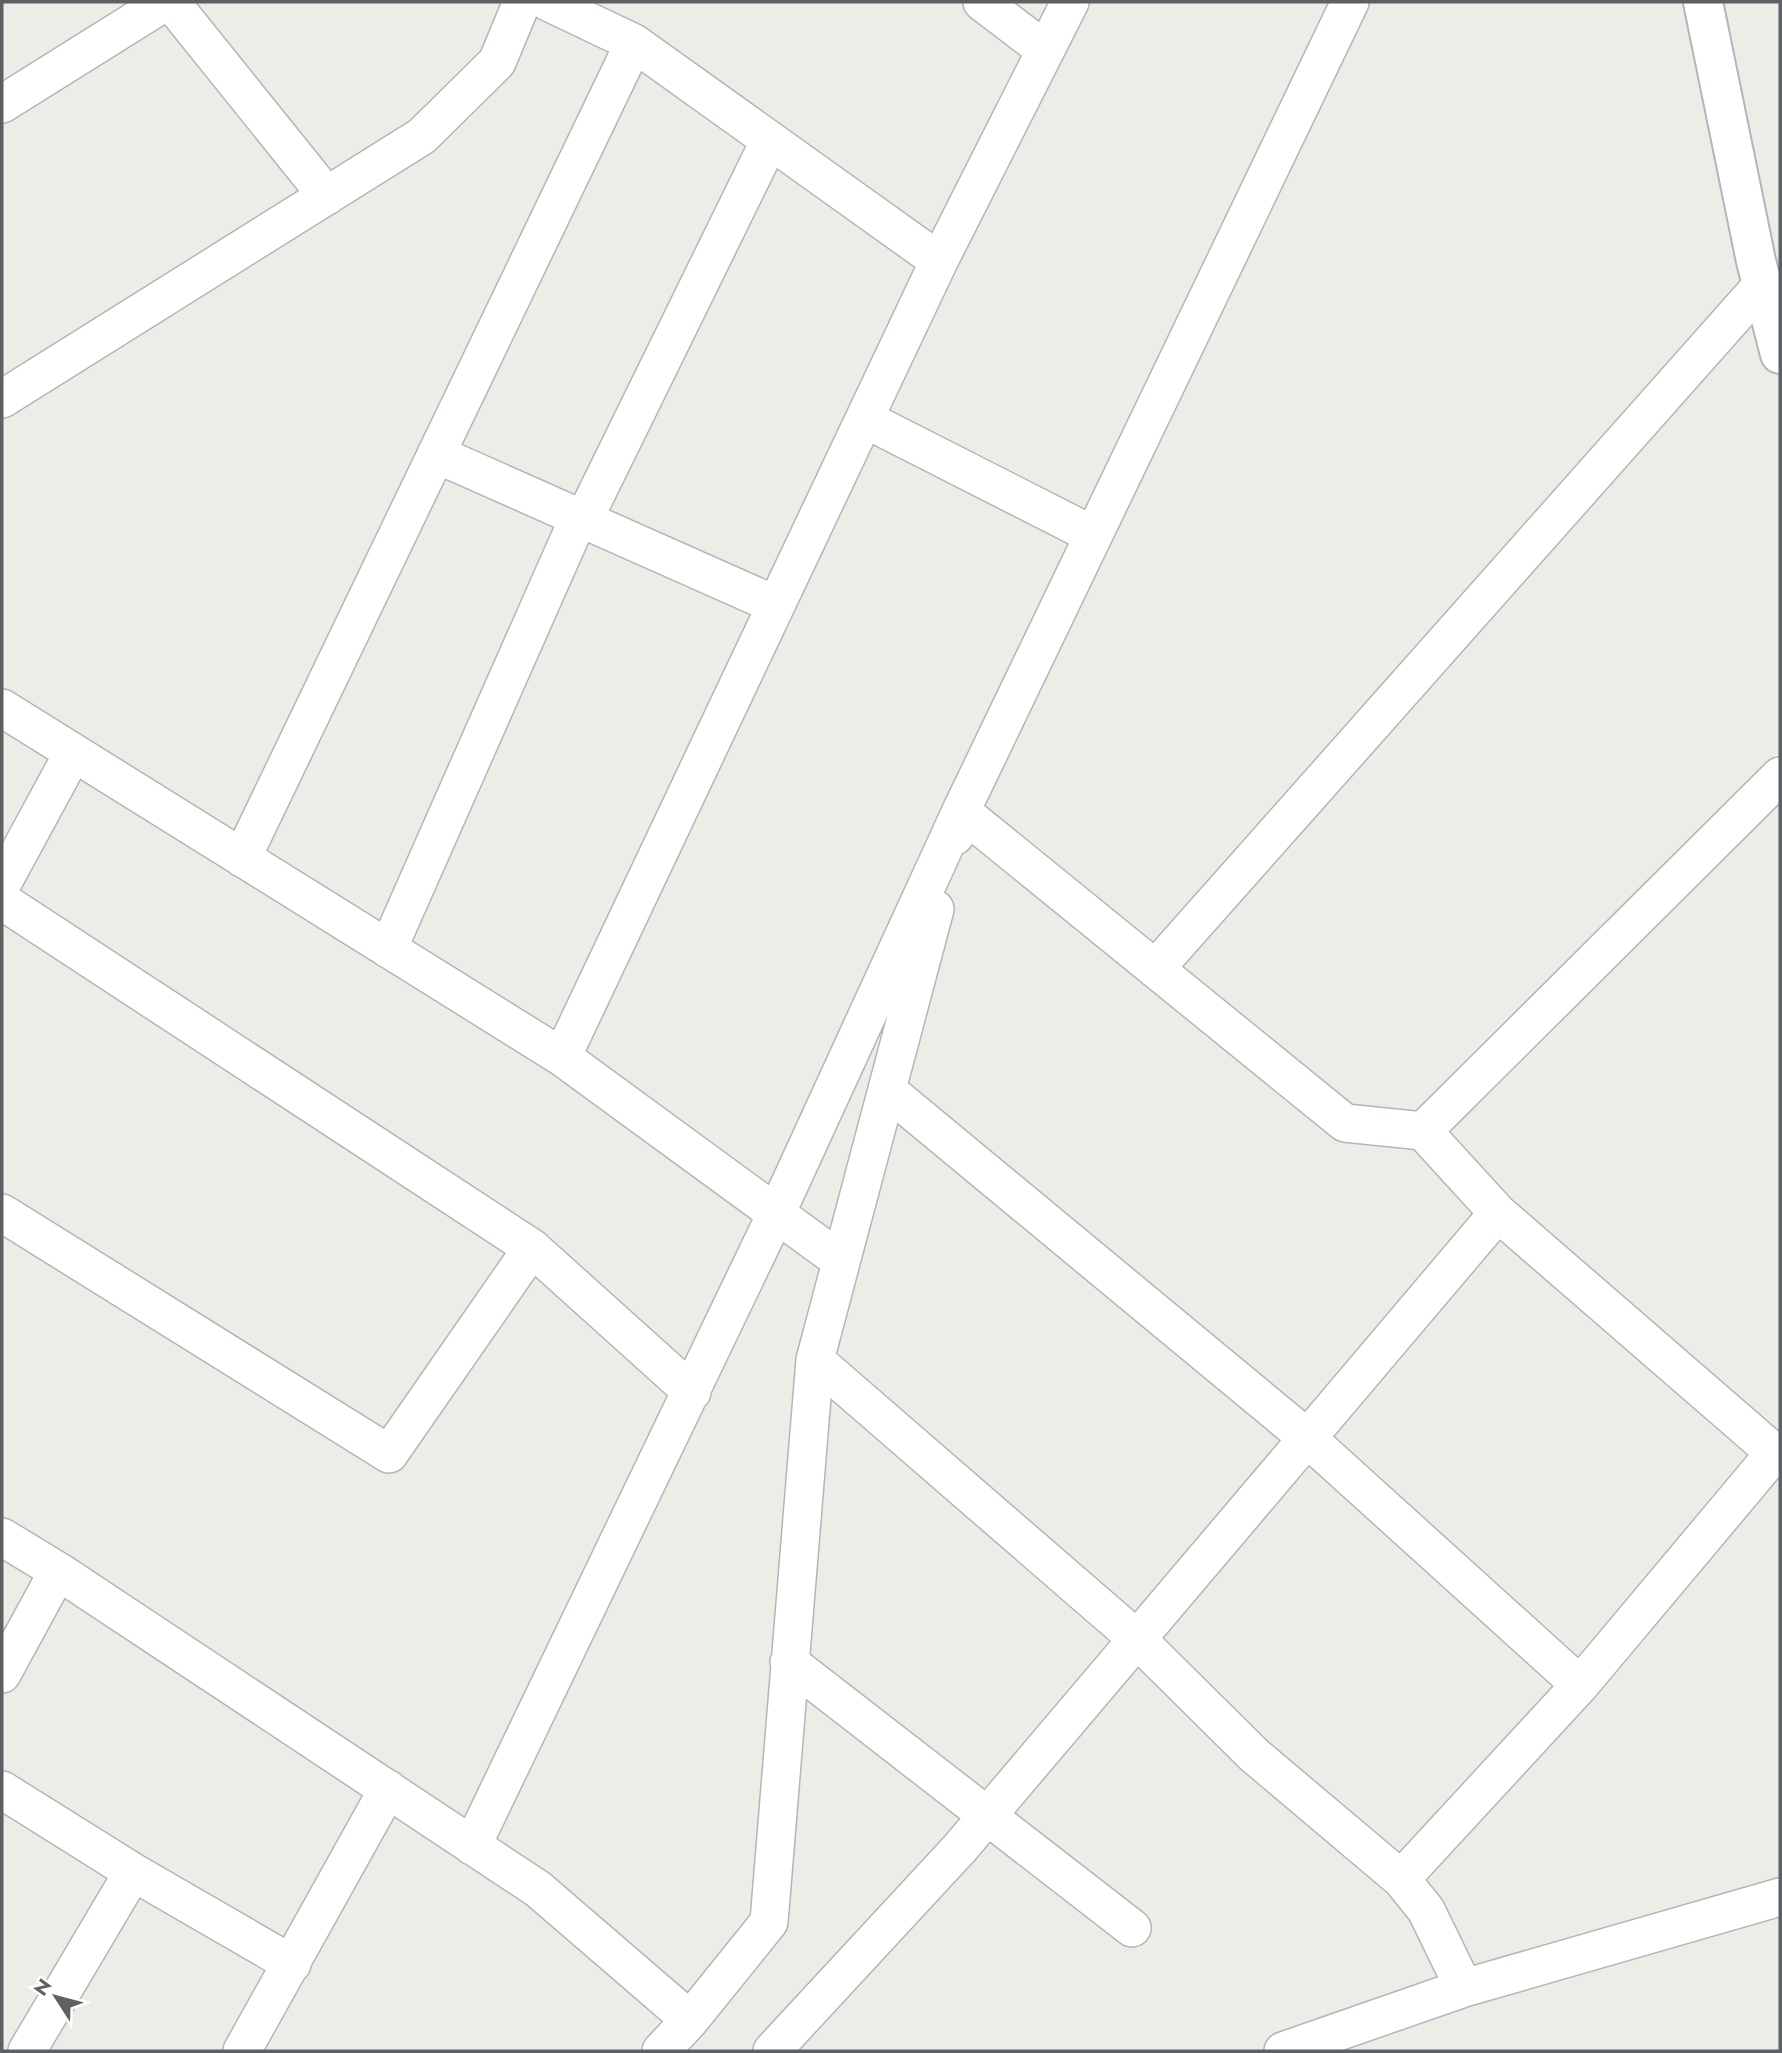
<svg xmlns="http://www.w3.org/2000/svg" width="1782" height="2053" viewBox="0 0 1782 2053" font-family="Jost,sans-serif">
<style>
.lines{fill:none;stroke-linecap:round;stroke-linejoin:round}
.street-casing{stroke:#b3b6b9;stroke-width:40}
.secondary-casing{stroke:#b2b5b9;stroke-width:42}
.street{stroke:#fff;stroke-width:37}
.secondary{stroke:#fff;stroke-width:38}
</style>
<rect width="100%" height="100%" fill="#eeece6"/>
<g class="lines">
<g class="street-casing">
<path id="street" d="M171 2 327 196
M548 2 634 43 939 261
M982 2 1045 50
M2 104 165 2
M2 399 422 136 497 62 522 2
M865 419 1093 535
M436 454 776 605
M584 519 770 140
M2 708 562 1057 841 1261
M955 836 961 811 1350 2
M242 858 634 43
M2 884 73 753
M2 901 532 1248 692 1392
M388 949 579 517
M1155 969 1762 285
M562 1057 939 261 1070 2
M887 1090 1306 1437 1580 1685
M1423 1131 1780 776
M2 1213 389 1454 532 1248
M815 1360 1137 1639 1254 1755 1401 1879 1426 1910 1464 1988
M2 1537 58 1571 538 1889 690 2020
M789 1662 1132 1928
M2 1674 58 1571
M2 1790 133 1872 292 1964
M472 1846 776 1214 961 811 1345 1123 1423 1131 1498 1213 1768 1447 1767 1462 1580 1685 1401 1879
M27 2051 133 1872
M242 2051 388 1789
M661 2051 690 2020 769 1922 815 1360 935 909
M772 2051 960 1848 1498 1213
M1283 2051 1464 1988 1780 1897"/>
</g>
<g class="secondary-casing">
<path id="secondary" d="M1703 2 1756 261 1780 354"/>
</g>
<use href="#street" class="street"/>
<use href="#secondary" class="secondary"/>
</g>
<rect width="1782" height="2053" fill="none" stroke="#5d6164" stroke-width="7"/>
<g transform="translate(56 1997) rotate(306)" stroke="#ffffff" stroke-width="5" paint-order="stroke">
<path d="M0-5L12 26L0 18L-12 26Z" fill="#5d6164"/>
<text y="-10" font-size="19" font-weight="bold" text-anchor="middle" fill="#5d6164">N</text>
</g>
</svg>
